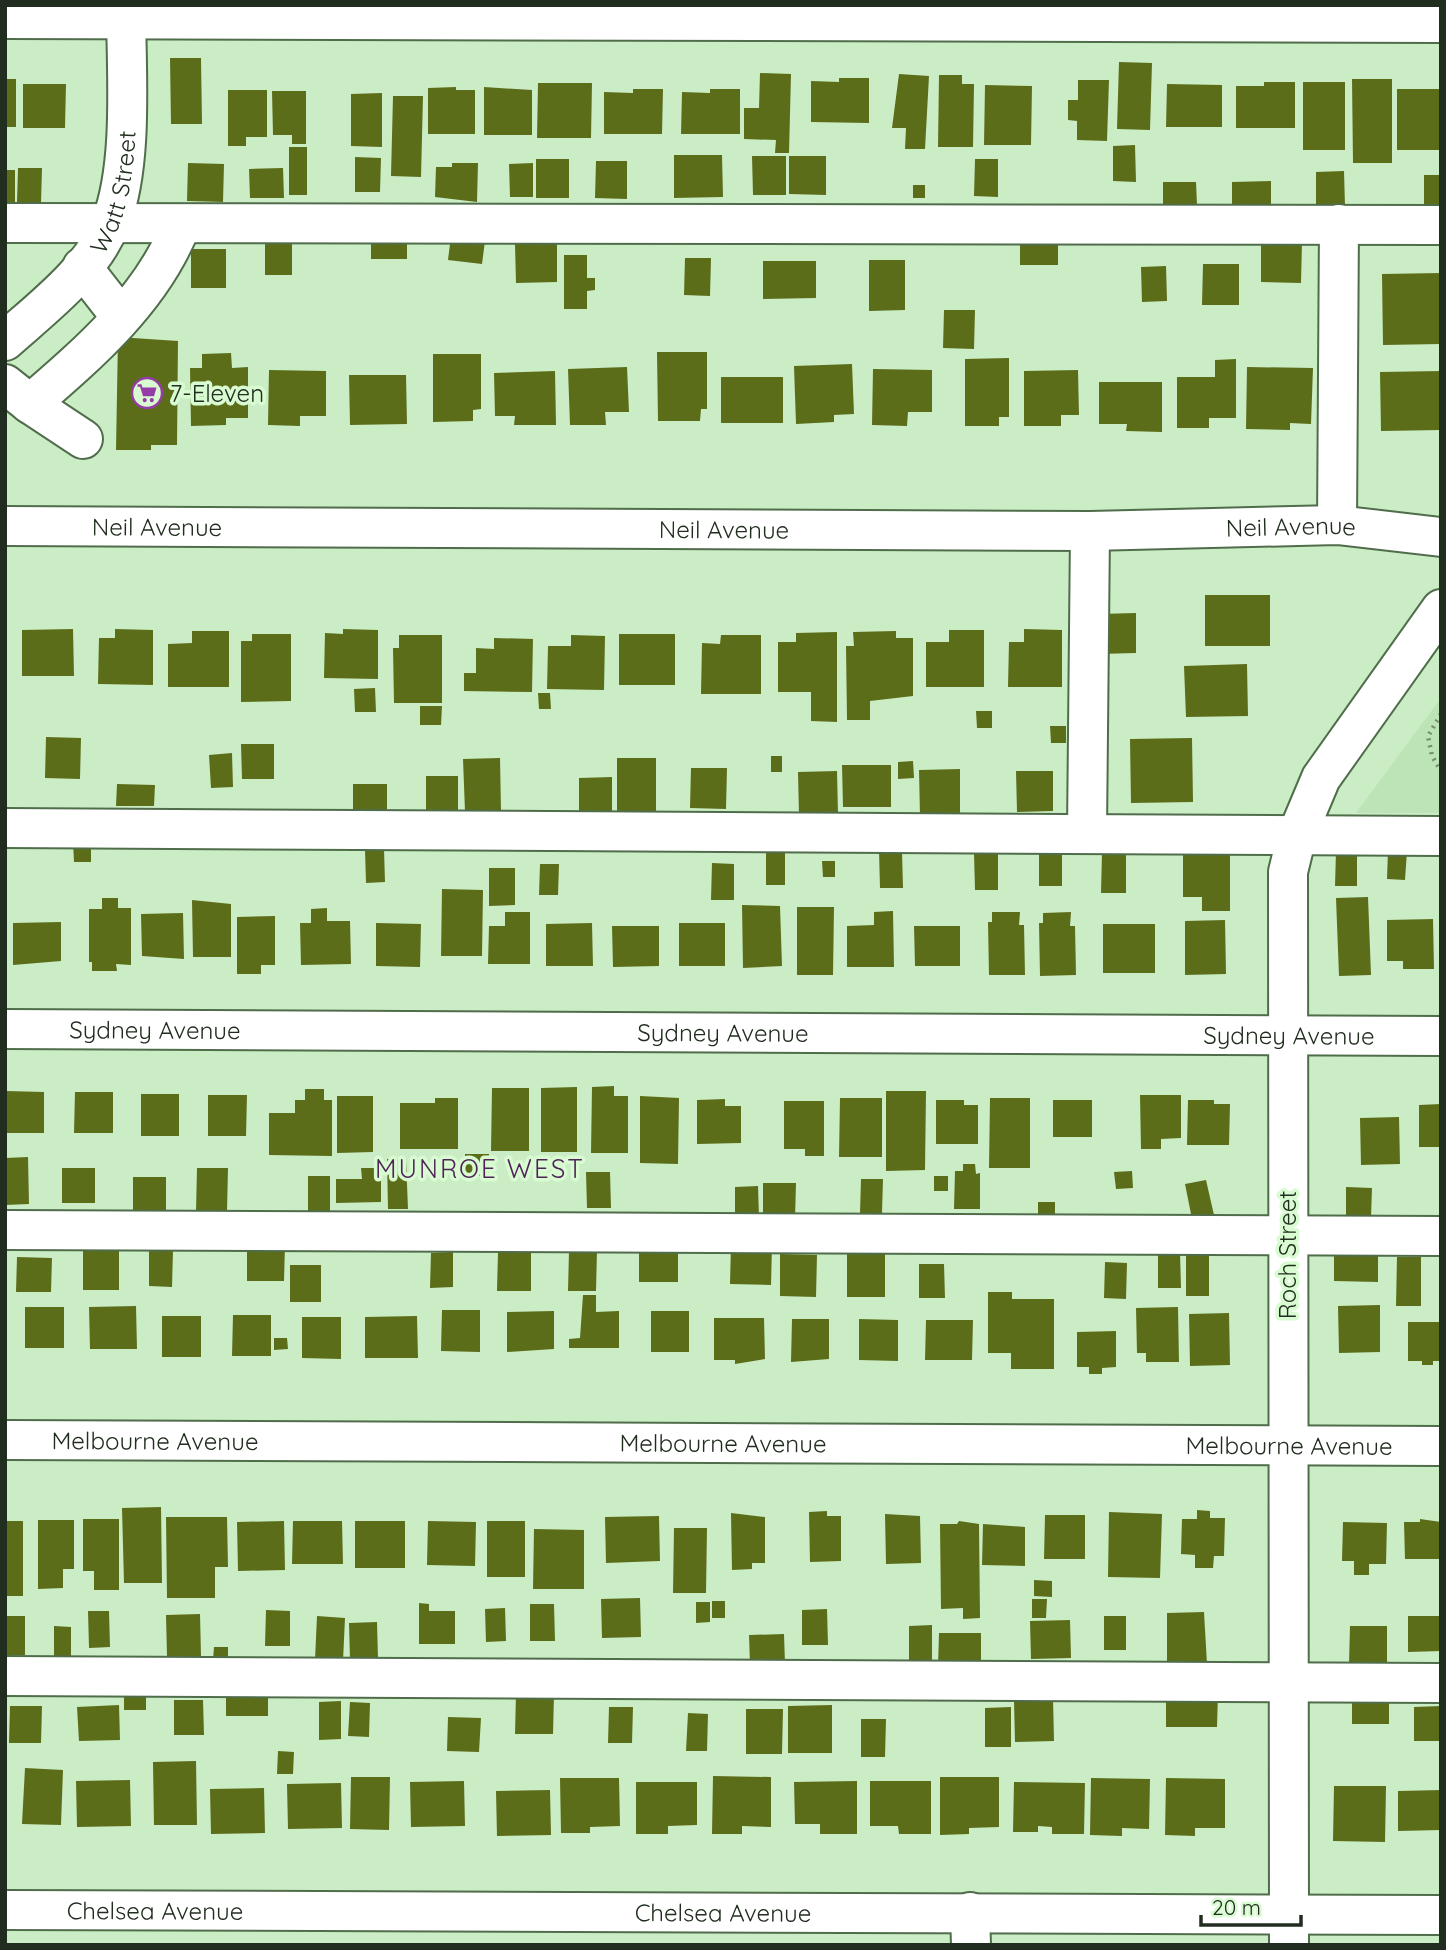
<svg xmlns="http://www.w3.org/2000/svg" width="1446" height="1950" viewBox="0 0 1446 1950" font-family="Quicksand,sans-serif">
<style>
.built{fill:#bde4b6}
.building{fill:#5c6d19}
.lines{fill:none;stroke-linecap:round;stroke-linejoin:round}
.minor-casing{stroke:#506d4b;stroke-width:42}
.path{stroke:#768d72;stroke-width:4.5;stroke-dasharray:2 5;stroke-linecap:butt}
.minor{stroke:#fff;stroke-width:38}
.labels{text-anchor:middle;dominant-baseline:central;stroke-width:7;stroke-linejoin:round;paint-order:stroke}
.street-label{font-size:24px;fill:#212e1f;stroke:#d9fbd2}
.poi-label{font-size:24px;fill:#212e1f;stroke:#d9fbd2;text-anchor:start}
.neighbourhood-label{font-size:26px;letter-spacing:2px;fill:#4f2458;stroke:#d9fbd2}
</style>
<rect width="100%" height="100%" fill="#cbedc5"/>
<path class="built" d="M1441 698V813H1356Z"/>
<path class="building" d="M170 58H201L202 124H171Z
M1119 62 1152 63 1150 130 1117 129Z
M760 73 791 74 789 153H775L776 140 744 139V108H759Z
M899 74 929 76 925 149H905L906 128H892Z
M939 75H962V84H974L973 147H938Z
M839 78H869V123L811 122V81L839 82Z
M5 79H16V127H5Z
M1352 79H1392V163H1353Z
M1078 80H1109L1107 141 1077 140V121L1068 120V100H1078Z
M1264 82H1295V128H1236V86H1264Z
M1303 82H1345V150H1303Z
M538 83H592L591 138H537Z
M23 84H66L65 128H23Z
M1167 84 1222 85V127H1166Z
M985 85 1032 86 1031 145H984Z
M456 87V90H475V134H428V88Z
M484 87 532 90V135H484Z
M633 89H663L662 134H604V92L633 93Z
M710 89H740V134H681L682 92 710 93Z
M1397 89H1441V150H1397Z
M228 90H267V137H246V146H228Z
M272 91H306V144H292V135H273Z
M382 93V147L351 146V94Z
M393 96H423L421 177 391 176Z
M1135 145 1136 182 1113 181V146Z
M289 147H307V195H289Z
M674 155H722L723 197 674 198Z
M752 156H786V195H753Z
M789 156H826V195L789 194Z
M355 157 381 158 380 192H355Z
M536 159H569V198H536Z
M975 159H998V197L974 196Z
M596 161H627V199L595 198Z
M188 163 224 164 223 202 187 201Z
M452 163H478L477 202 435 197 436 167H452Z
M533 163V197H510L509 164Z
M18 168H42L41 203 17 202Z
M283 168 284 198H250L249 169Z
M5 170H15V205H5Z
M1344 171 1345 206H1316V172Z
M1424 175H1441V209H1424Z
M1271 181V207L1232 206V182Z
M1163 182H1196L1197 205 1163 206Z
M913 185H925V198H913Z
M371 234 407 235V259H371Z
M451 236 485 241 482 264 448 260Z
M265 237 292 238V275H265Z
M1020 238H1058V265H1020Z
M1261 242H1302L1301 283 1261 282Z
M515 244H557V282L516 283Z
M191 249H226V288H191Z
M564 255H587V278H595V290L587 291V309H564Z
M685 258H711L710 296 684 295Z
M869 260H905V310L869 311Z
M763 261H816V298L763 299Z
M1203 264H1239V305H1202Z
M1166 266 1167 301 1142 302 1141 267Z
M1441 273V344L1383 345 1382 274Z
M944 310H975L974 349 943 348Z
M118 337 178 341 177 445H151V450H116Z
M657 352H707V409H701L700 421H658Z
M231 353 232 368 248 367V418H226V425L191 426 190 368H202V354Z
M433 354H481V409L473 410V421L433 422Z
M1009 358V417H999V426H965V359Z
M1236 359V418H1209V428H1177V377H1215V360Z
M852 364 854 414 834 415V422L796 424 794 366Z
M627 367 629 412H605L606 425H570L568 369Z
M1247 367 1313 368 1311 424 1290 423V430L1246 429Z
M873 369 932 370V412H908L907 426 872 425Z
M269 370 326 371V416H300V426L268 425Z
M1078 370 1079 415H1061V426H1024V371Z
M555 371 556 425H514L515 416H495L494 373Z
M1441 371V430L1381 431 1380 372Z
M349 375H406L407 424 350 425Z
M721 377H783V423H721Z
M1099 382H1162V432L1126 431 1127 424H1099Z
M1205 595H1270V646H1205Z
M1136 613V653L1099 654V614Z
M73 629 74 676H22V630Z
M115 629 153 630V685L98 684 99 638H115Z
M343 629 378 630V679L324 678 325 633 343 634Z
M1024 629 1062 630V687H1008L1009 642H1024Z
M949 630H984V687H926V642H949Z
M192 631H229V687H168V644L192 643Z
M896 631V638H913V696L870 701V720H847L846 646H854L853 632Z
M837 632V722L811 721V692H778V642H796V633Z
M252 634H291V701L241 702V641H252Z
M619 634H675V685H619Z
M399 635H442V703H394L393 648H399Z
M571 635 605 636 604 690 547 689 548 646H571Z
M721 635H761V694H701L702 643 720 644Z
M494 638 533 639 532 692 464 691V673H476V648L494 649Z
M1247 664 1248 716 1186 717 1184 666Z
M375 688 376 712H355L354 689Z
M538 693H550L551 709H539Z
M420 706H442L441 725H420Z
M976 711H992V728H977Z
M1050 726H1066V743H1051Z
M46 737 81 738 80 779 45 778Z
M1192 738 1193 802 1131 803 1130 739Z
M241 744H274V779H242Z
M232 753 233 787 211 788 209 755Z
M771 756H782V772H771Z
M500 758 501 810 465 811 463 759Z
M617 758H656V811H617Z
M913 761 914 778 898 779V762Z
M842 765H891V807H843Z
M691 768H727L726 809 690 808Z
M960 769V816H920L919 770Z
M837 771 838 814 799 816 798 772Z
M1016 771H1053V811L1017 812Z
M426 776H458V810H426Z
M612 777V811H579V778Z
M117 784 155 785 154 806H116Z
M353 784H387V812H353Z
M73 842H91V862H74Z
M384 849 385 882 366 883 365 850Z
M1039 850H1062V886H1039Z
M1388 850 1407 851 1405 880 1387 879Z
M879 851H902L903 888H880Z
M1336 851H1357V886H1335Z
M766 852H785V885H766Z
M998 852V890H975L974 853Z
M1102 852H1126V893H1101Z
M1183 853H1230V911H1202V897H1183Z
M822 861H835V877H823Z
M712 863 734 864V900H711Z
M540 864H559L558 895H539Z
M489 868H515V905L489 906Z
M442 889 483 890 482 956H441Z
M1368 897 1371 975 1339 976 1336 898Z
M102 898H118V908H131V965L116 964 117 971H92V962H89V909H102Z
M192 900 231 904V957H193Z
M742 905 780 906 782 966 743 968Z
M797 907H834L833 975H797Z
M327 908V921H350L351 964 301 965 300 923H311V909Z
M893 911 894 967H847V926L874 925V912Z
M505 912H530V964H488L489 926H505Z
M992 912H1020L1019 925H1024L1025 975H989L988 922H992Z
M1071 912 1070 926H1075L1076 975 1040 976 1039 923H1043V913Z
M183 913 184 959 142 956 141 914Z
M275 916V965H261V974H237V917Z
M1433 919 1434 969H1403V961H1387V920Z
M1225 920 1226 974 1185 975V921Z
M61 922V961L13 965V923Z
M376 923 421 924 420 967 376 966Z
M592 923 593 966H546V924Z
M679 923H725V966H679Z
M1103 924H1155V973H1103Z
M612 926H659V966L613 967Z
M914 926H960V966H915Z
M614 1086V1096H628V1153H591L592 1087Z
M577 1087V1152H541V1088Z
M492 1088H529V1151H491Z
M305 1089H324V1100H332V1156L269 1155V1113H295V1100H305Z
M6 1091 44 1092V1133H5Z
M886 1091H926L925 1170 886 1171Z
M75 1092H113V1133H74Z
M141 1094H179V1136H141Z
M208 1095H247L246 1136H208Z
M1140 1095H1181V1138L1161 1139V1149H1141Z
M337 1096H373V1152L337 1153Z
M640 1096 679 1098 678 1164 640 1163Z
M435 1098H458V1149H400V1103H435Z
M840 1098H882V1157H839Z
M990 1098H1030V1168H989Z
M725 1099V1106H741V1143L697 1144V1100Z
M936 1100H964V1105H978V1144H936Z
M1053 1100H1092V1137H1053Z
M1188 1100H1214V1104H1230L1229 1145H1187Z
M784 1101H824V1156H805V1149H784Z
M1441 1104V1147H1419V1105Z
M1399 1117 1400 1164 1361 1165 1360 1118Z
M465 1154H489V1176H465Z
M28 1157 29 1204 5 1205V1158Z
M387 1159H406L408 1209H388Z
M963 1164H975L976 1174 980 1173V1209H954L955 1171H963Z
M62 1168H95V1203H62Z
M197 1168H228L227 1212H196Z
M361 1168H381V1202L336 1203V1179H362Z
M1132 1171 1133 1188 1116 1189 1114 1172Z
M586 1172H610L611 1208H587Z
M308 1176H330V1211H308Z
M934 1176H948V1191H934Z
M133 1177H166V1212H133Z
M861 1179H883L882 1213H860Z
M1206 1180 1214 1215 1192 1219 1185 1184Z
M763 1183H796L795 1219 763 1218Z
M758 1186 759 1218 735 1219V1187Z
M1346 1187 1372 1188 1371 1218H1346Z
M1038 1202H1055V1221L1038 1220Z
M247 1243 285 1244 284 1281H247Z
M639 1244 678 1245V1282H639Z
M731 1244 772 1245 771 1285 730 1284Z
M83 1248H119V1290H83Z
M149 1250 173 1251 172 1287 149 1286Z
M1334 1250 1363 1251V1255H1378V1282L1334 1281Z
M569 1251H597L596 1291H568Z
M453 1252V1287L430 1288 431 1253Z
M498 1252H531V1291H497Z
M847 1252H885V1297H847Z
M1158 1252H1180L1181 1288H1158Z
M1186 1253H1209V1296H1186Z
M780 1254 817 1255 816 1297 780 1296Z
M17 1257 52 1258 51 1292H16Z
M1397 1257H1421V1306H1396Z
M1105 1262 1127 1263 1126 1299 1104 1298Z
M919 1264H944L945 1298H919Z
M290 1265H321V1302H290Z
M988 1292H1012V1299H1054V1369H1011V1353H988Z
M583 1295H596V1312L619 1311V1348H569V1339L580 1338Z
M1380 1305V1352L1339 1353 1338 1306Z
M136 1306 137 1349H90L89 1307Z
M25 1307H64V1348H25Z
M1178 1307 1179 1362H1146V1353H1137L1136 1308Z
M442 1310H480V1352L441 1351Z
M554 1311V1349L507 1352V1312Z
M651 1311H689V1352H651Z
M1229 1313 1230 1365 1190 1366 1189 1314Z
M233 1315H271V1356H232Z
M162 1316H201V1357H162Z
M417 1316 418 1358H365V1317Z
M302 1317H341V1359L302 1358Z
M714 1318H764L765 1359 735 1364V1360H714Z
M792 1319H829V1359L791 1362Z
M859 1319 898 1320V1361L859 1360Z
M926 1320H973L972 1360H925Z
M1408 1322H1441V1361H1433V1365H1422V1361H1408Z
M1116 1331V1367L1102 1368V1374H1089V1367H1077V1332Z
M274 1338H287L288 1349 274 1350Z
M161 1507 162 1583H124L122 1508Z
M1197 1510 1210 1511V1518H1225L1224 1556H1214L1213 1568H1195V1555L1181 1554 1182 1519H1197Z
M827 1511V1516H841V1561L810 1562 809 1512Z
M1109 1512 1162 1514 1160 1578 1108 1577Z
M731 1513 765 1517V1563H752V1569L732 1570Z
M885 1514 920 1516 921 1563 886 1564Z
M1045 1515H1085V1559H1044Z
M659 1516 660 1561 606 1563 605 1517Z
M166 1517H227L228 1567H215V1598H167Z
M83 1519H119V1590H94V1571H83Z
M1420 1519 1441 1522V1559H1405L1404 1522H1420Z
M38 1520H74V1569H63V1588L38 1589Z
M5 1521H23V1596H5Z
M284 1521 285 1570 238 1571 237 1522Z
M293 1521H342L343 1564H292Z
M355 1521H405V1568H355Z
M428 1521 476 1522 475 1566 427 1565Z
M487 1521H525V1577H487Z
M959 1521 979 1524 980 1618 963 1619V1608L941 1609 940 1524H957Z
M1343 1522 1387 1523 1386 1564H1369V1575H1354V1561H1342Z
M983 1524 1025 1527V1566L982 1565Z
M674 1528H707L706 1593H673Z
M534 1529 584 1530V1589H533Z
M1034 1580 1052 1581V1597L1034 1596Z
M640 1598 641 1637 602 1638 601 1599Z
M1032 1599H1047L1046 1618H1032Z
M712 1601H725V1618H712Z
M696 1602H710V1622L696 1623Z
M419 1603 429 1604V1611H455V1644H419Z
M530 1604H554L555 1641H530Z
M505 1608 506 1641 486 1642 485 1609Z
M827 1609 828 1645H802V1610Z
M266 1610 290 1611V1646H265Z
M88 1611H109L110 1647 89 1648Z
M1204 1612 1207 1664H1167V1613Z
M200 1614 201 1656H167L166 1615Z
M5 1616H25V1655H5Z
M317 1616 345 1618 343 1661 315 1660Z
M1104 1616H1126V1650H1104Z
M1408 1616H1441V1651L1408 1652Z
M1070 1620 1071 1658 1031 1659 1030 1621Z
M377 1622 378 1659 350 1660 349 1623Z
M932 1625V1664L909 1665V1626Z
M54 1626 71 1627V1657H54Z
M1350 1626H1387V1665L1349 1664Z
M939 1633H981V1668L938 1667Z
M784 1634 785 1664 750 1665 749 1635Z
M214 1647H228V1661L213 1660Z
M226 1690H268V1716H226Z
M1166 1692 1218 1693 1217 1727H1166Z
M1352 1692H1389V1724H1352Z
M124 1693H146V1710H124Z
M516 1694H554L553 1734H515Z
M1053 1698 1054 1741 1015 1742 1014 1700Z
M174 1700H203L204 1735H174Z
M341 1701V1739L319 1740V1702Z
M350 1702 370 1703 369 1737 348 1736Z
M119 1705 120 1740 79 1741 77 1707Z
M832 1705V1753H788V1706Z
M10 1706H42L41 1743H9Z
M1441 1706V1741H1414V1707Z
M609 1707H633L632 1743H608Z
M1011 1707V1747H985V1708Z
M746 1709H783L782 1754H746Z
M688 1713 708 1714 707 1751H686Z
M448 1717 481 1718 479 1752 447 1751Z
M861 1719H886L885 1757H861Z
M278 1751 294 1752 293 1774H277Z
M196 1761 197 1825H154L153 1762Z
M25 1768 63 1770 61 1825 22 1824Z
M713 1776 771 1777V1827L742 1826V1834H712Z
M351 1777H390L389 1830 350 1829Z
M940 1777H999V1827L969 1828V1834L940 1835Z
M560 1778H619L620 1826 590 1827V1833H561Z
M1091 1778 1150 1779 1149 1829 1122 1828V1836L1090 1835Z
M1166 1778 1225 1779V1828H1195V1836L1165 1835Z
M130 1780 131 1826 77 1827 76 1781Z
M464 1781 465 1826 411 1827 410 1782Z
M857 1781V1834H820V1824H795L794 1782Z
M870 1781H931V1834H899L898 1826H870Z
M636 1782H697V1825L668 1826V1834H636Z
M1014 1782 1085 1783 1084 1834H1052V1827L1038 1826V1832H1013Z
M341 1783 342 1828 288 1829 287 1784Z
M1334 1786H1386L1385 1842 1333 1841Z
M264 1788 265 1833 211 1834 210 1789Z
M550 1790 551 1835 497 1836 496 1791Z
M1441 1790V1830L1398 1831V1791Z"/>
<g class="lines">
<g class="minor-casing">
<g id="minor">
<path d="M5 19 1441 23"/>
<path d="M5 223 1441 225"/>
<path d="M82 267 121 317"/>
<path id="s1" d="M5 341C42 308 93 270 111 222 134 163 126 69 126 5"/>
<path d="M5 384 30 404C89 353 152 299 181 225"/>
<path d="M30 404 83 439"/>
<path d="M1337 525 1339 224"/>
<path id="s2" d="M5 526 1090 531 1337 525 1441 537"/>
<path d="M5 828 1441 836"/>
<path d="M1087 832 1090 531"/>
<path id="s3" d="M5 1029 1441 1036"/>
<path d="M5 1230 1441 1236"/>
<path id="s4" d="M5 1440 1441 1446"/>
<path d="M5 1676 1441 1683"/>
<path id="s5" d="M5 1910 1441 1915"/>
<path d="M970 1912 971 1945"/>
<path d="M1289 1945 1288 872 1297 835 1321 778 1441 609"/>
</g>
</g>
<path class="path" d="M1441 714 1428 736 1432 756 1441 771"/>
<use href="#minor" class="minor"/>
</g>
<defs>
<g id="supermarket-ring" transform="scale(1.575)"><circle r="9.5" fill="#d9fbd2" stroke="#963ca8" stroke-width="1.5"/><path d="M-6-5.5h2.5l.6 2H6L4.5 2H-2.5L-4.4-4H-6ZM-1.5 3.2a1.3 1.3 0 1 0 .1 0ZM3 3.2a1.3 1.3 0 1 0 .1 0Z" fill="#963ca8"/></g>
</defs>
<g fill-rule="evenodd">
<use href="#supermarket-ring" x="147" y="393"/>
</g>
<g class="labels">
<g class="street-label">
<text stroke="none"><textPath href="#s1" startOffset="191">Watt Street</textPath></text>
<text stroke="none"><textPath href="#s2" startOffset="152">Neil Avenue</textPath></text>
<text stroke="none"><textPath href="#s2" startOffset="1286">Neil Avenue</textPath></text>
<text stroke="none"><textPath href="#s2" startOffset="719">Neil Avenue</textPath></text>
<text stroke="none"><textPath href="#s3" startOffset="150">Sydney Avenue</textPath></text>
<text stroke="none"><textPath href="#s3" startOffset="718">Sydney Avenue</textPath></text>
<text stroke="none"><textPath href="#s3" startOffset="1284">Sydney Avenue</textPath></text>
<text transform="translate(1287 1255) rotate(-90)">Roch Street</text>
<text stroke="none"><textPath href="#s4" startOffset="150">Melbourne Avenue</textPath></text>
<text stroke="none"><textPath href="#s4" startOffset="718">Melbourne Avenue</textPath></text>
<text stroke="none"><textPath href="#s4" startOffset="1284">Melbourne Avenue</textPath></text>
<text stroke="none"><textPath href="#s5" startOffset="150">Chelsea Avenue</textPath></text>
<text stroke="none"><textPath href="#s5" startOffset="718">Chelsea Avenue</textPath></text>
</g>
<g class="poi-label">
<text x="170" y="393">7-Eleven</text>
</g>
<g class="neighbourhood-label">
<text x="480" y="1168">MUNROE WEST</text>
</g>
</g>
<rect width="1446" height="1950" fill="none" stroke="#212e1f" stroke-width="14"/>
<path d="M1201 1915v10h100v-10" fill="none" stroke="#212e1f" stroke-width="3.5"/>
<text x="1212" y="1915" font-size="21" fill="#212e1f" stroke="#d9fbd2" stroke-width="5" paint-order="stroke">20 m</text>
</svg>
